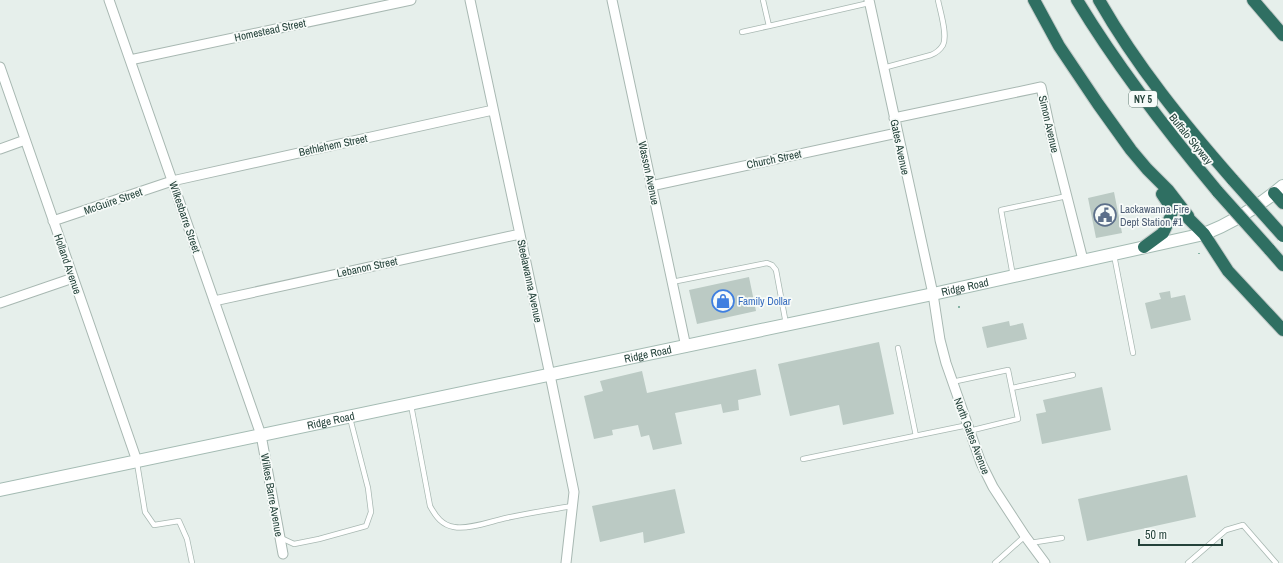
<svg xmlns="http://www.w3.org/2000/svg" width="1283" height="563" viewBox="0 0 1283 563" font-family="'Archivo Narrow',sans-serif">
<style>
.building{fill:#bbcac4}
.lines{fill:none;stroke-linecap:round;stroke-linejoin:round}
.service-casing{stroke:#a8b8b2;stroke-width:6}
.minor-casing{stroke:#a8b8b2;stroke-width:11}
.secondary-casing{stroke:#a4bbb3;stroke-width:14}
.motorway-casing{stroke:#c2cac8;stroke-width:14}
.path{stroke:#86b3a5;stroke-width:2;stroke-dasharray:2 3;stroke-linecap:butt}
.service{stroke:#fff;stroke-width:4.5}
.minor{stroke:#fff;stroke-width:9}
.secondary{stroke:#fff;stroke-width:12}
.motorway{stroke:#2f6f62;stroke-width:12}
.motorway-bridge-casing{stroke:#c2cac8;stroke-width:14;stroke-linecap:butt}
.motorway-bridge{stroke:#2f6f62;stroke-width:12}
.labels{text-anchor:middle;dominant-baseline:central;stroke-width:3.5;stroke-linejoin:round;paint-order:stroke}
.shield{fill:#f7fbf9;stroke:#637a73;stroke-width:1}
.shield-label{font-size:10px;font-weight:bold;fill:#24423a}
.street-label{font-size:11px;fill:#24423a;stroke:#f7fbf9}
.service-label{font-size:11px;fill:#4e5e75;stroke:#f7fbf9;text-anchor:start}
.shop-label{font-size:11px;fill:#366cbe;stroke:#f7fbf9;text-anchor:start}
</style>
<rect width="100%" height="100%" fill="#e6efeb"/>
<path class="building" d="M1114 192 1122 233 1096 238 1088 198Z
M749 277 756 311 697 324 689 290Z
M1170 291 1171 298 1185 295 1191 320 1151 329 1145 303 1161 299 1159 293Z
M1009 321 1010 326 1023 323 1027 339 987 348 982 327Z
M879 342 894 414 843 425 839 405 790 416 778 364Z
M756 369 761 395 738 400 739 410 723 413 721 404 675 413 682 444 653 450 649 435 641 437 638 425 612 430 613 435 594 439 584 396 603 391 600 381 642 371 647 393Z
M1102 387 1111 430 1042 444 1036 414 1046 412 1043 400Z
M1187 475 1196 517 1087 541 1078 499Z
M675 489 685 533 644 543 643 532 600 542 592 506Z"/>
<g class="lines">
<g class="service-casing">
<path id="service" d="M763 0 769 26 869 3
M742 32 769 26
M883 68 931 55C936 53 940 50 943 45 948 35 940 11 938 0
M1114 255 1133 353
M1013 276 1001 210 1067 196
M672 282 767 263 772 265 776 270 786 324
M898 348 916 436
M952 382 1008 370 1018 419 969 431
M1012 388 1073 375
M411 405 430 506C436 517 442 525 454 527 468 530 492 521 506 518 528 513 550 510 572 506
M803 459 968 425
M137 463 145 512 154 525 179 521 187 539 192 563
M281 538 294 544 319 539 366 526 371 512 368 488 350 418
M1030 543 1062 538
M995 563 1025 536
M1188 563 1226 530 1243 525 1276 563"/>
</g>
<g class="minor-casing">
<path id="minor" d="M109 0 261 435 283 554
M470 0 550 375 574 492 566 563
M612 0 686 347
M869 0 933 294 940 340 946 363 981 463 993 487 1025 536 1045 563
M130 60 411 0
M0 67 137 461
M894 118 1041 87 1052 138 1083 260
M0 149 25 140
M651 186 897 133
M53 221 172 181 493 110
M214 301 520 234
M0 303 73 278"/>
</g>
<g class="secondary-casing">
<g id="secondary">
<path id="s1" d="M0 490 933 294 1204 234C1232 223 1260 205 1283 186"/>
</g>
</g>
<g class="motorway-casing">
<path id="motorway" d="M1034 0 1059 46 1098 104 1131 150 1147 169 1168 190 1188 216 1189 219 1204 234 1228 271 1283 330
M1077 0C1118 68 1167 131 1218 192
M1099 0C1136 65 1184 124 1233 180
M1253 0 1283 35
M1274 193 1283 203
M1144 247 1163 233 1171 216 1172 209 1162 194
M1269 249 1283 265"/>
</g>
<path class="path" d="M1199 254V253
M958 307H961"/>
<use href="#service" class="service"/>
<use href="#minor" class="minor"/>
<use href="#secondary" class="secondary"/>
<use href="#motorway" class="motorway"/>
<g class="motorway-bridge-casing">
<path id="motorway-bridge" d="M1233 180 1283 236
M1218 192 1269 249"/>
</g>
<use href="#motorway-bridge" class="motorway-bridge"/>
</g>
<defs>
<g id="civic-ring" transform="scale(1.15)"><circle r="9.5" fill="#f7fbf9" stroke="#5c6f8a" stroke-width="1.5"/><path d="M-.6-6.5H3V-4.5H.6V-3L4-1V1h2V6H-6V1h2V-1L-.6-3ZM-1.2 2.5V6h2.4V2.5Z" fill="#5c6f8a"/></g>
<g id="shop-ring" transform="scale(1.15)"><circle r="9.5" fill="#f7fbf9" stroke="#3f7fe0" stroke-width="1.5"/><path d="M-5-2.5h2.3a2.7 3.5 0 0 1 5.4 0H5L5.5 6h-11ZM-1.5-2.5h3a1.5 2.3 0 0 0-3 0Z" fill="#3f7fe0"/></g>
</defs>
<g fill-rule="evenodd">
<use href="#civic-ring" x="1105" y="215"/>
<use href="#shop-ring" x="723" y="301"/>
</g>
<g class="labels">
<rect class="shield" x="1129" y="91" width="28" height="16" rx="3"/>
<g class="shield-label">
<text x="1143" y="99">NY 5</text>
</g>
<g class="street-label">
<text transform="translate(270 30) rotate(-12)">Homestead Street</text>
<text transform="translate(1049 124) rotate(77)">Simon Avenue</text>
<text transform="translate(1191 139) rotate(51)">Buffalo Skyway</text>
<text transform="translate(333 145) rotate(-12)">Bethlehem Street</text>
<text transform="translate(900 147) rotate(78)">Gates Avenue</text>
<text transform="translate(774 159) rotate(-12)">Church Street</text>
<text transform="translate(649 173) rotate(78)">Wasson Avenue</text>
<text transform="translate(113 201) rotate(-19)">McGuire Street</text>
<text transform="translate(185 217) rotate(71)">Wilkesbarre Street</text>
<text transform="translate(68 264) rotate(71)">Holland Avenue</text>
<text transform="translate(367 267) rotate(-12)">Lebanon Street</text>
<text transform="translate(530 281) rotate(78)">Steelawanna Avenue</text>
<text stroke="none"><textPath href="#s1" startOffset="986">Ridge Road</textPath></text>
<text stroke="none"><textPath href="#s1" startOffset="662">Ridge Road</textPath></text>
<text stroke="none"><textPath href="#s1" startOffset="338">Ridge Road</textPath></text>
<text transform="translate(972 436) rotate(69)">North Gates Avenue</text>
<text transform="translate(272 495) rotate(80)">Wilkes Barre Avenue</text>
</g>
<g class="service-label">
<text x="1120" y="209">Lackawanna Fire<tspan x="1120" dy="13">Dept Station #1</tspan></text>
</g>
<g class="shop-label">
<text x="738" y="301">Family Dollar</text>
</g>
</g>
<path d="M1139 539v6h83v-6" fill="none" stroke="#24423a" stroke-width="2"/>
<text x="1145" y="539" font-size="12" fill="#24423a" stroke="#f7fbf9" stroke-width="3" paint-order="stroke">50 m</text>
</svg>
